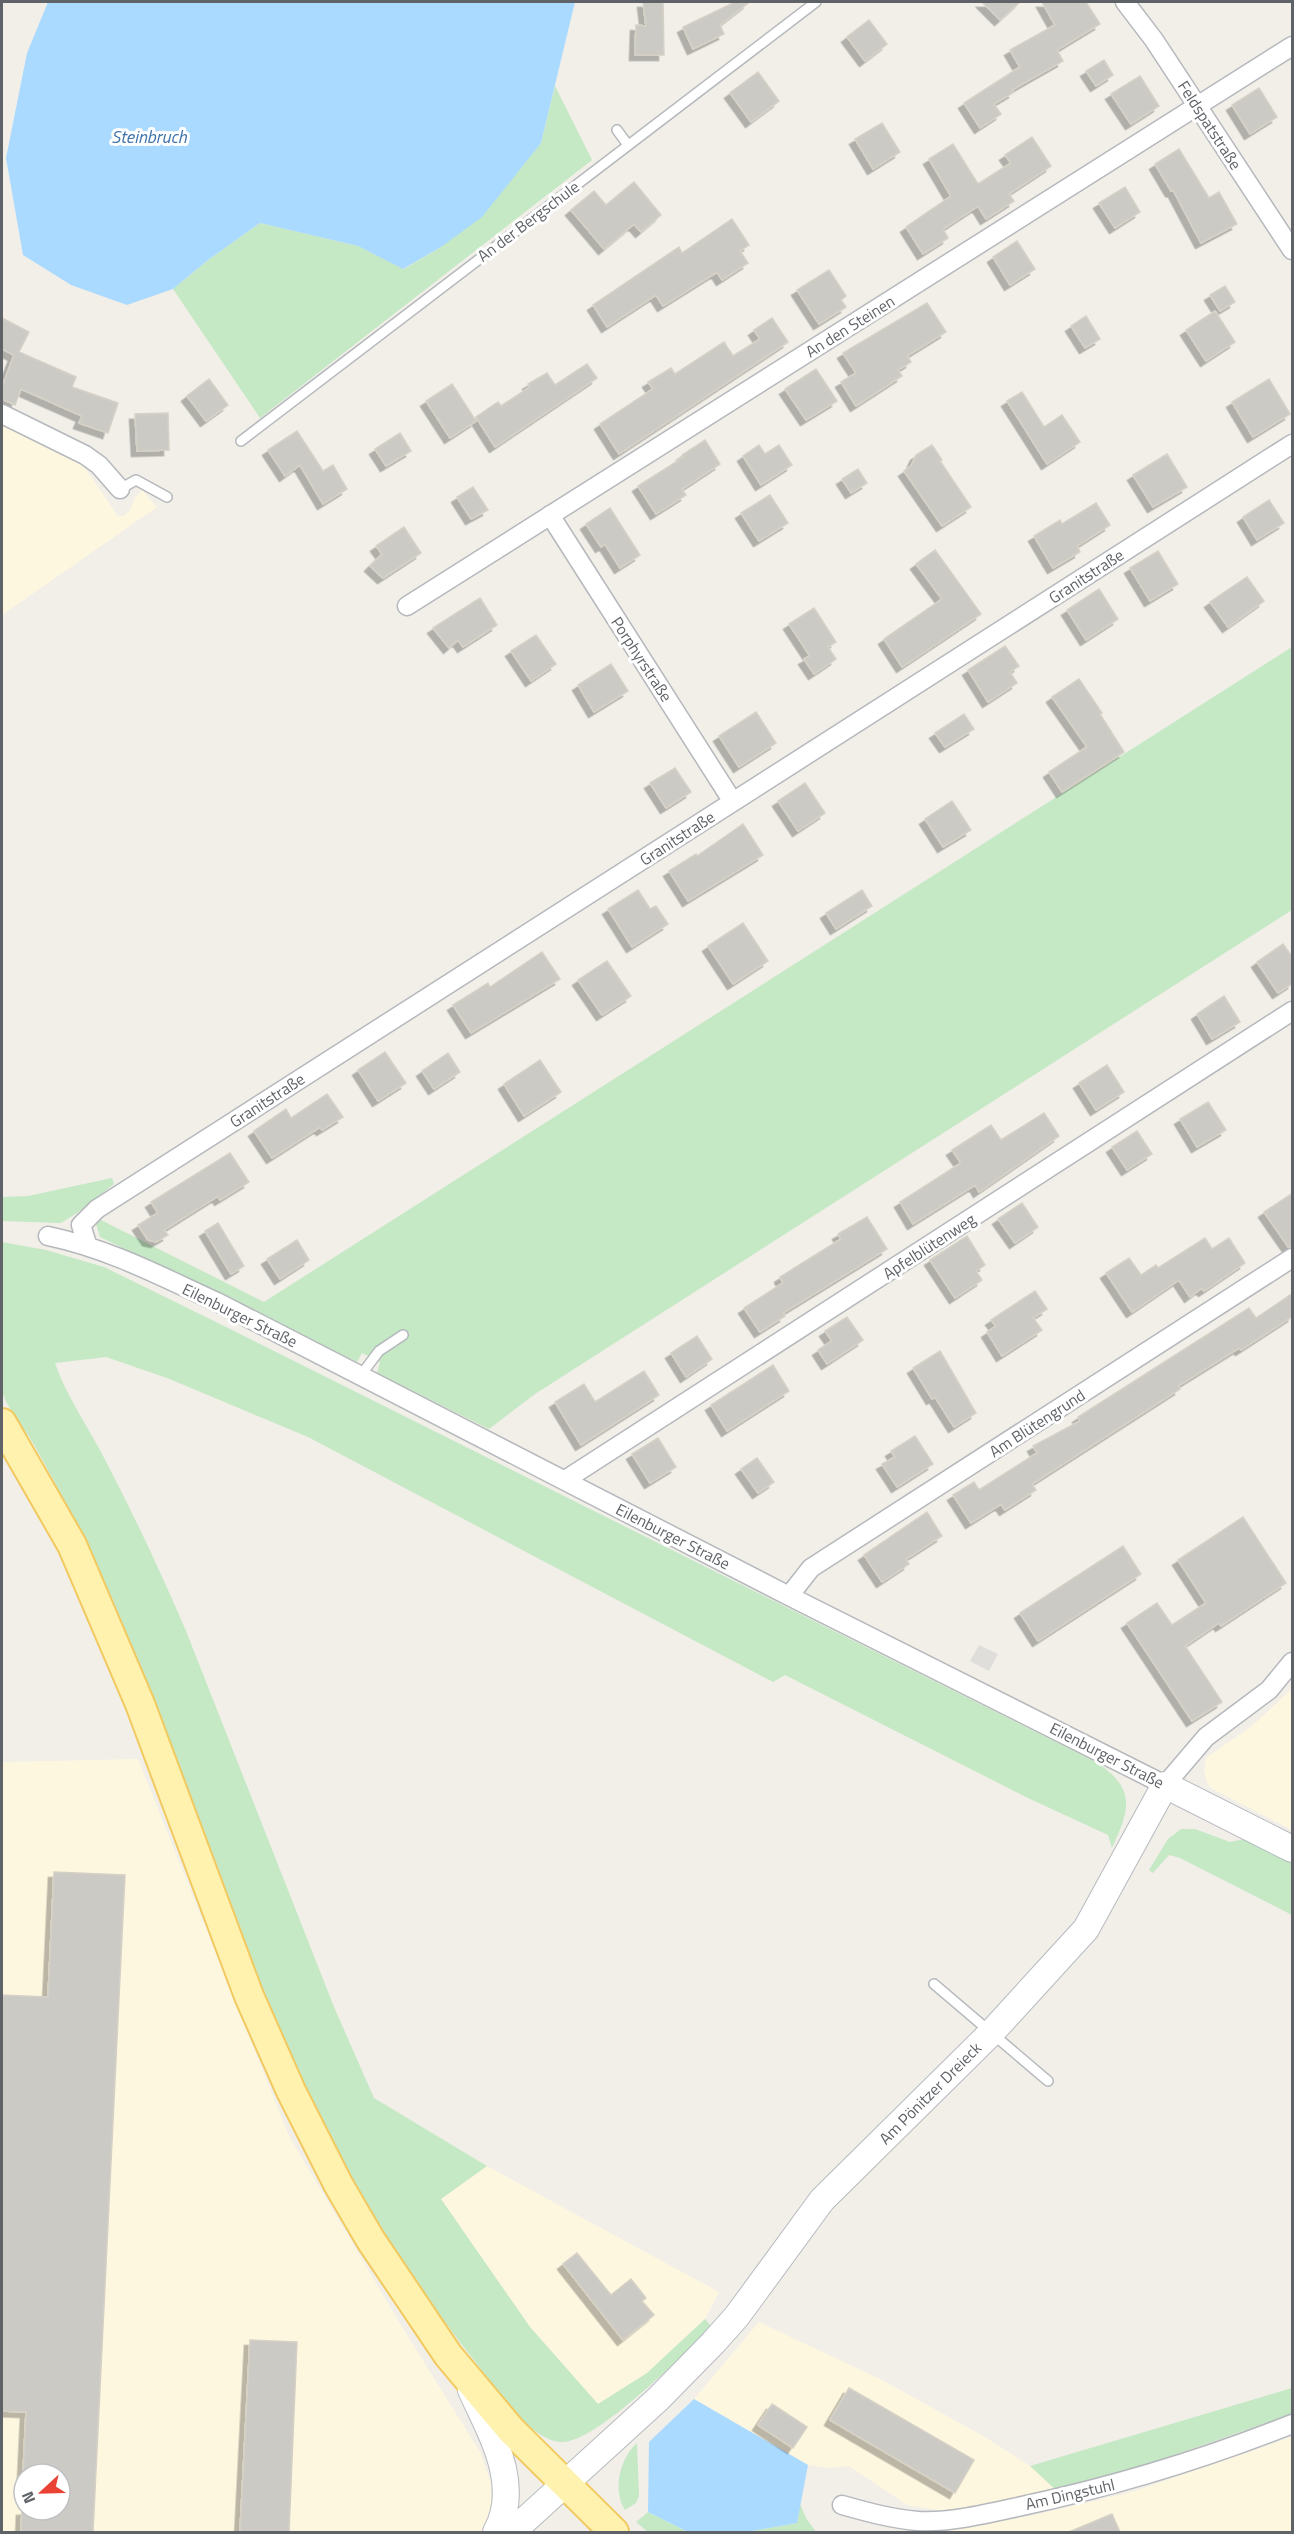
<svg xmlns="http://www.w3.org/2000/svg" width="1294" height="2534" viewBox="0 0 1294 2534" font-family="'Titillium Web',sans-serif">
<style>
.commercial{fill:#fef7e0;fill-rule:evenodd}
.industrial{fill:#e0deda}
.green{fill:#c5e8c5}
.water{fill:#aadaff}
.building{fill:#cccac5;stroke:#d6d1c6;stroke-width:1.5;filter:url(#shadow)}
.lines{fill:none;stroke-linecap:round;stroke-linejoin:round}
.lane-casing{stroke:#b5b8bc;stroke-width:12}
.street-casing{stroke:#b5b8bc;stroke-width:21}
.secondary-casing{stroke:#b6babf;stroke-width:28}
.primary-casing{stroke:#f2c960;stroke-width:32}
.lane{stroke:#fff;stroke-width:9}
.street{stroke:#fff;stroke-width:18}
.secondary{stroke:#fff;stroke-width:26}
.primary{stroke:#fff2af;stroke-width:28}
.labels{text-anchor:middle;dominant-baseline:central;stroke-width:6;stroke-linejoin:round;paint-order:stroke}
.street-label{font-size:16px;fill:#5f6368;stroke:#fff}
.water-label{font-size:18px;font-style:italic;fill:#4174aa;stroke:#fff}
</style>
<defs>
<filter id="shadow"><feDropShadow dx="-5.5" dy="5.5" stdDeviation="0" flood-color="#0004"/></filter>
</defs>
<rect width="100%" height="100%" fill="#f1efe8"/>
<path class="commercial" d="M2 424 80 461 118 516H124L130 510 135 498 142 490 157 507 2 615Z
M1292 1689V1830L1211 1788 1207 1783 1204 1770 1206 1758 1252 1726Z
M138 1759 289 2136 402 2327 480 2452 491 2483V2499L518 2532H2V1762ZM24 2474H60V2510H24Z
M487 2166 719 2292 705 2319 647 2373 598 2404 530 2327 441 2199Z
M759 2322 882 2380 985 2437 1030 2466 1057 2491 989 2507 942 2511 907 2505 849 2466 830 2468 808 2465 694 2399Z
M1292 2437V2532H939L1039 2514 1132 2492Z"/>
<path class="industrial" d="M979 1645 998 1654 989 1671 970 1661Z"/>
<path class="green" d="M555 86 592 160 260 418 173 289 208 260 260 223 358 246 404 269 441 247 541 143Z
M1292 647V910L535 1394 489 1429 377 1373 380 1362 362 1353 357 1362 100 1237 96 1224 97 1218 264 1302Z
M112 1178 114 1184 77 1213 61 1223 2 1221V1197L28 1196Z
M2 1242 46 1250 104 1267 222 1325 1098 1763C1136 1790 1130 1809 1112 1848L1108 1835 1028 1798 785 1675 773 1682 308 1437 167 1378 106 1357 55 1363C66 1395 85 1422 101 1452 132 1511 160 1570 186 1631L334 2007 374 2098 487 2166 441 2199 530 2327 598 2404 647 2373 705 2319 712 2327C685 2352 594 2446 560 2442 527 2438 496 2388 477 2364 410 2279 348 2186 304 2088 232 1929 182 1762 114 1603 90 1548 62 1495 33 1443 25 1429 4 1404 2 1390 0 1376 2 1358 2 1344 2 1310 2 1276 2 1242Z
M1181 1829H1195L1230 1842 1244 1839 1292 1864V1915L1180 1858 1169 1855 1153 1873 1149 1870 1168 1839Z
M1292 2388V2414L1099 2481 1057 2491 1030 2466Z
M637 2443 639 2496 636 2503 625 2510C612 2490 620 2458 637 2443Z
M800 2504 806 2518 816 2532H746L797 2523Z
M648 2512 688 2532H648L636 2522Z"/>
<path class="water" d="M48 2H575L541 143 482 217 441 247 403 269 358 246 260 223 208 260 173 289 127 305 71 285 23 255 6 158 27 53Z
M694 2399 808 2465 797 2523 746 2532H688L648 2512 649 2442Z"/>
<path class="building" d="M643 2H663L664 55H635L636 25 646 26Z
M735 2 748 3 720 25 724 34 693 49 683 27Z
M982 2H1020L1000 20Z
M1042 2H1086L1100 24 1057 50 1063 61 1012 90 1014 92 994 104 1001 114 980 128 964 103 1020 67 1010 50 1055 25Z
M869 20 887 44 865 61 847 37Z
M1104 60 1113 75 1096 86 1086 71Z
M758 72 779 101 751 122 730 93Z
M1140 76 1159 106 1131 124 1111 94Z
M1259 88 1277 117 1250 134 1232 105Z
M882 123 900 152 873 169 855 139Z
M1032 137 1051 166 1009 194 1014 201 986 219 978 206 943 229 948 238 923 254 906 227 951 196 929 159 953 144 978 184 1011 163 1005 155Z
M1179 149 1209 198 1219 192 1237 224 1201 243 1173 190 1171 191 1155 164Z
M634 182 661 215 641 232 634 224 604 249 571 210 594 191 606 205Z
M1125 187 1140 212 1115 228 1099 203Z
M732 219 749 245 740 251 748 263 722 280 717 272 663 306 656 295 607 327 593 305 679 247 682 253Z
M1017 241 1035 269 1010 285 993 257Z
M829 270 846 296 841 300 846 307 819 324 797 290Z
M1225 286 1235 302 1220 311 1210 295Z
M927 303 946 332 907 356 911 362 898 370 902 376 856 406 841 382 856 373 843 353Z
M1215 311 1235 342 1206 361 1186 330Z
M1086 316 1100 339 1085 348 1071 326Z
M2 318 29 332 19 352 76 377 72 387 118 403 108 433 79 423 82 416 21 389 15 405 2 399V387L14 355 2 349Z
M772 318 788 342 619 454 600 424 653 389 648 382 671 368 675 374 724 342 733 356 760 339 754 330Z
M587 364 597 378 495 447 476 417 498 402 501 406 530 387 528 384 547 373 555 385Z
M816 369 837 401 806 420 785 389Z
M209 379 228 405 206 421 187 396Z
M1269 379 1290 414 1253 437 1232 402Z
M452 384 476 421 450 438 426 401Z
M1022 392 1044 427 1062 415 1080 442 1047 464 1007 401Z
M168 413 169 450 137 451 135 414Z
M297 431 323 471 333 465 347 489 323 504 300 465 285 476 268 450Z
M400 433 411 451 386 466 375 449Z
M705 440 720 464 682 489 686 495 656 514 638 486 684 457 682 455Z
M759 445 765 454 779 445 792 465 761 485 743 456Z
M932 445 942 460 940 461 971 507 942 526 904 471 911 466 916 455Z
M1167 454 1187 487 1153 507 1133 475Z
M858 469 867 483 851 493 842 479Z
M473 487 488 510 471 519 457 497Z
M770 495 788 523 759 541 741 513Z
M1269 500 1284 523 1257 540 1243 517Z
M1096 503 1110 525 1077 546 1080 552 1053 568 1034 536 1060 520 1062 524Z
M610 508 640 555 620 568 605 544 601 547 586 524Z
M404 527 421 553 383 578 370 566 382 554 376 546Z
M935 550 981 614 902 667 884 639 942 599 916 564Z
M1158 551 1178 584 1150 601 1130 568Z
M1247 577 1264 601 1228 627 1210 602Z
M1099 589 1118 619 1086 640 1067 610Z
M480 598 497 625 463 647 458 640 449 648 433 628Z
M814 608 836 642 828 647 836 659 814 674 804 659 810 656 789 624Z
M536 635 556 664 531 681 511 651Z
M1005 646 1019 666 1010 672 1017 683 988 702 968 670Z
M611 664 628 691 594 712 578 685Z
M1079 679 1102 713 1100 714 1124 752 1062 792 1049 772 1087 747 1052 697Z
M756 712 776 743 739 767 719 736Z
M964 714 974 729 945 747 935 733Z
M675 768 691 792 666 808 650 783Z
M805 783 825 813 798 831 778 801Z
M952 801 971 830 943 847 925 819Z
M743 824 763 855 688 901 669 871 696 854 697 856Z
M638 890 650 909 656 906 668 924 632 947 608 909Z
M862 890 872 906 836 929 826 913Z
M743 923 768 961 733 984 708 946Z
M1283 944 1293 958V983L1278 993 1257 962Z
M542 952 560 979 471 1033 453 1005 488 983 490 987Z
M607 961 631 996 602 1015 578 980Z
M1224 996 1240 1022 1212 1039 1197 1014Z
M385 1052 406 1083 378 1101 358 1070Z
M448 1053 460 1072 434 1089 422 1071Z
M540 1060 561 1092 524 1116 504 1084Z
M1107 1065 1124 1092 1096 1110 1079 1083Z
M327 1094 343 1117 322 1130 320 1127 272 1158 254 1131 286 1109 291 1118Z
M1208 1102 1226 1130 1197 1147 1180 1119Z
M1044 1113 1059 1136 979 1192 975 1185 913 1224 900 1202 961 1163 952 1150 991 1125 1001 1140Z
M1137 1131 1152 1154 1127 1170 1112 1147Z
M230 1153 249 1182 220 1200 218 1196 164 1230 168 1235 156 1242 148 1240 138 1225 158 1213 151 1202Z
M1293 1193V1247L1289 1248 1264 1212Z
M1022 1203 1038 1227 1015 1243 998 1219Z
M867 1217 887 1249 783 1313 785 1316 760 1332 744 1308 783 1283 780 1277 841 1239 838 1234Z
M218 1223 244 1266 231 1274 205 1231Z
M967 1236 985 1265 976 1271 982 1280 955 1298 930 1260Z
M1205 1238 1212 1249 1229 1238 1245 1263 1204 1291 1202 1288 1190 1297 1179 1280 1132 1312 1106 1273 1129 1258 1141 1275 1156 1265 1158 1268Z
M297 1240 309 1260 280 1279 267 1259Z
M1035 1291 1047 1309 1033 1318 1042 1330 1002 1356 987 1332 996 1326 991 1320Z
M1293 1293V1316L1241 1350 1239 1348 1178 1386 1180 1389 1032 1484 1036 1490 1005 1510 1001 1504 971 1523 953 1495 974 1482 979 1490 1037 1453 1033 1446 1080 1421 1078 1417 1249 1308 1256 1318Z
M847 1317 863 1340 827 1364 818 1350 832 1341 825 1331Z
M697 1336 712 1359 686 1377 671 1353Z
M940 1351 976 1413 954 1427 935 1397 932 1399 913 1368Z
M773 1365 789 1391 727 1431 711 1405Z
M644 1371 659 1395 581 1445 555 1402 584 1384 595 1402Z
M915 1436 933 1464 897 1487 882 1464 895 1457 891 1451Z
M658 1438 676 1467 650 1483 632 1454Z
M757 1458 774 1482 758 1493 741 1469Z
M927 1512 942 1536 906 1559 909 1564 882 1582 864 1555Z
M1243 1517 1286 1583 1221 1626 1219 1623 1185 1646 1222 1702 1192 1721 1127 1623 1157 1603 1172 1625 1206 1603 1178 1560Z
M1123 1546 1141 1574 1038 1641 1020 1613Z
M54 1872 125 1875 93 2532H21L22 2510H60V2474H23L26 2412 2 2411V1995L48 1997Z
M577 2253 611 2295 631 2279 646 2298 642 2301 654 2315 623 2340 563 2264Z
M250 2340 297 2342 289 2532H240Z
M849 2388 974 2460 955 2493 830 2420Z
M772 2404 807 2427 793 2448 758 2425Z
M1112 2514 1120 2532H1069Z"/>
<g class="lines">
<g class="lane-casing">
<path id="lane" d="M617 130 628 145
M241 441 816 2
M120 489 136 480 167 497
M361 1375 379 1351 403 1335
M934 1984 1048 2081"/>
</g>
<g class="street-casing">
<path id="street" d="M1125 2 1154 40 1292 250
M2 414 85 455 99 465 120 489
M550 515 733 802
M407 606 1292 46
M48 1236C110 1249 162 1277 219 1303L789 1596 1165 1785 1206 1737 1269 1690 1292 1662
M87 1244 81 1225 97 1209 1292 444
M565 1480 1292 1011
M789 1596 811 1568 1292 1258
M842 2505C867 2512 892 2519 918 2521 950 2523 990 2513 1022 2506 1115 2486 1204 2459 1292 2424"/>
</g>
<g class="secondary-casing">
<path id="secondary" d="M471 2390C491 2434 522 2485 496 2532
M512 2532 658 2399 713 2343 737 2316 822 2200 991 2033 1086 1929 1165 1785 1292 1849"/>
</g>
<g class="primary-casing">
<path id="primary" d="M2 1423 72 1545 140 1704 249 1996 291 2091 338 2184 370 2239 448 2355 511 2430 614 2532"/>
</g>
<use href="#lane" class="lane"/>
<use href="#street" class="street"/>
<use href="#secondary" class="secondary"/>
<use href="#primary" class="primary"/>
</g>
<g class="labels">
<g class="street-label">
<text transform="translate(1210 125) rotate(57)">Feldspatstraße</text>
<text transform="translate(528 221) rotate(-37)">An der Bergschule</text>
<text transform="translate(850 326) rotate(-32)">An den Steinen</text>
<text transform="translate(1086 576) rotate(-33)">Granitstraße</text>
<text transform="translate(642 659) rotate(57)">Porphyrstraße</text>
<text transform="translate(677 838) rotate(-33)">Granitstraße</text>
<text transform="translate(267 1100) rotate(-33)">Granitstraße</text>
<text transform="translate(929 1246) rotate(-33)">Apfelblütenweg</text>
<text transform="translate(240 1315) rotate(26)">Eilenburger Straße</text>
<text transform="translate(1037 1423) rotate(-33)">Am Blütengrund</text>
<text transform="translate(673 1536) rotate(27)">Eilenburger Straße</text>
<text transform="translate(1107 1755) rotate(27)">Eilenburger Straße</text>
<text transform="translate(930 2093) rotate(-45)">Am Pönitzer Dreieck</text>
<text transform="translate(1070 2494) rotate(-13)">Am Dingstuhl</text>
</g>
<g class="water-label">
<text x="149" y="136">Steinbruch</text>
</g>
</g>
<rect width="1294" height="2534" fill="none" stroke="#5f6368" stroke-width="6"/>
<g transform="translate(42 2492) rotate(248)"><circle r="28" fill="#ffffff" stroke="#bfc1c3" stroke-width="1.5"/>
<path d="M0-4.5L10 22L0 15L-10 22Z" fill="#ea4335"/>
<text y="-9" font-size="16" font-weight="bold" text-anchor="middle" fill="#5f6368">N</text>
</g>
</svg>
